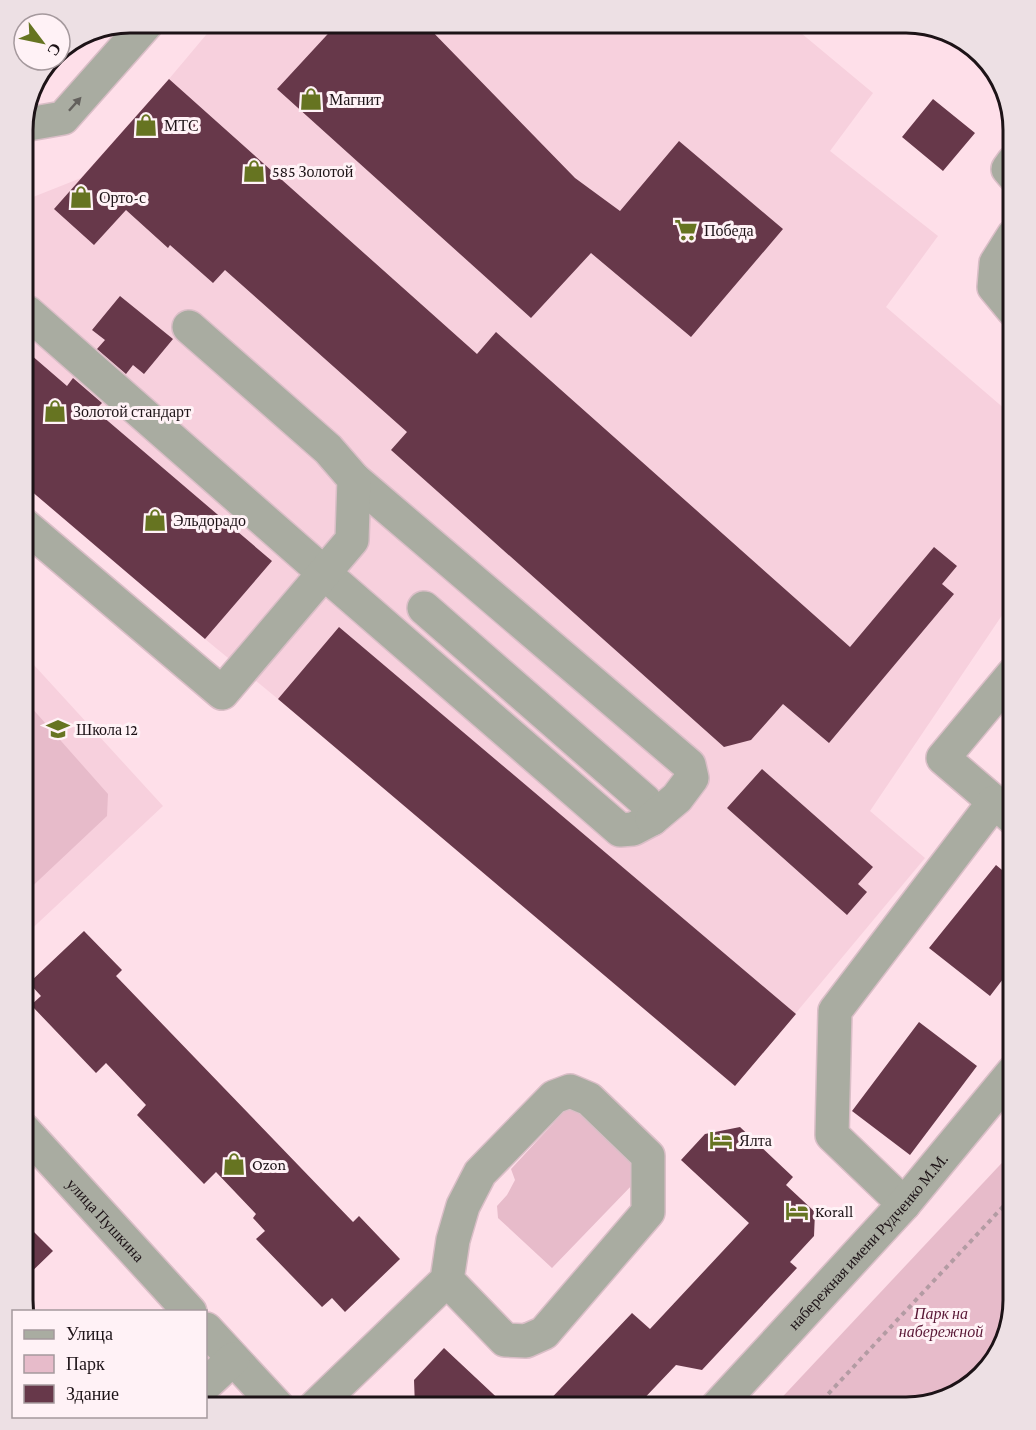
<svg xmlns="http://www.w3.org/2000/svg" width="1036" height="1430" viewBox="0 0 1036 1430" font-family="'Crimson Pro',serif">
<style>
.built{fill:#f7d0dd}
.green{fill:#e7bbca}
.building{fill:#67384a}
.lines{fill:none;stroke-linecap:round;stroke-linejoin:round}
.minor-casing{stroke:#dabec7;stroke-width:36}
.path{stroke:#b39ba3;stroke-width:4;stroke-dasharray:4.5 4.5;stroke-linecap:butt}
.minor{stroke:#a9aca1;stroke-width:33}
.oneway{fill:#63605c}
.labels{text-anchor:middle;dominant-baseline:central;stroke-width:6;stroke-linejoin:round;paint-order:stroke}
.poi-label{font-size:16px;fill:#1d1317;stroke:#fff2f6;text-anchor:start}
.street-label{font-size:16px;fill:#1d1317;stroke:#fff2f6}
.park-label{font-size:16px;font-style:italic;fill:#591735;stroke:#fff2f6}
.rim{fill:none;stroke:#1d1317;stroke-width:3}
</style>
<rect width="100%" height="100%" fill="#fedfe9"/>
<path class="built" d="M216 23H789L873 93 830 151 938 236 886 307 1013 416V599L870 811 925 858 735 1086 278 699 205 639 23 484V201L81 178 169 79Z
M23 653 163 806 23 937Z"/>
<path class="green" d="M23 698 108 794 107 816 23 895Z
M573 1102 638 1160 635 1182 552 1268 498 1218 497 1206 507 1195 515 1180 511 1169Z
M1013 1151V1300L999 1354 960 1393 906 1407H773Z"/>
<path class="building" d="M338 23H424L575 178 620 211 679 141 783 229 691 337 591 253 531 318 277 89Z
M169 79 477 354 496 332 850 647 934 547 957 566 942 584 954 594 829 743 783 704 751 740 724 747 391 450 407 432 225 270 213 283 170 245 168 248 126 210 94 245 54 209Z
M933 99 975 133 943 171 902 137Z
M120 296 173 339 144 374 133 365 126 374 97 349 105 340 92 330Z
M23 348 67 386 73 378 102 403 95 410 272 561 205 639 23 484Z
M339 627 796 1014 735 1086 278 699Z
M762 769 873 867 858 884 867 892 847 915 727 808Z
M996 865 1013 879V966L990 996 929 948Z
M84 931 122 970 116 976 353 1222 359 1216 400 1259 345 1312 332 1298 322 1307 256 1239 265 1231 253 1218 256 1214 216 1172 204 1184 137 1115 146 1105 106 1063 96 1073 31 1005 41 996 29 983Z
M919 1022 977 1066 910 1155 852 1111Z
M740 1127 793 1177 786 1185 815 1212 814 1236 790 1262 797 1268 702 1370 676 1365 636 1407H543L632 1313 650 1329 749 1223 681 1160 705 1134Z
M23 1221 53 1251 22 1281 23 1248Z
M444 1348 507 1407H415L414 1380Z"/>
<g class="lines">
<g class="minor-casing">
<g id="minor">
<path d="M23 125 63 118 147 23"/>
<path d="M1013 175 1008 169 1013 162"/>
<path d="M1013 310 994 287 996 263 1013 236"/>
<path d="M27 312 324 573 620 830 633 829 652 819 645 801 424 608"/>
<path d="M354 479 689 765 692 778 677 798 652 819"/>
<path d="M23 524 222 693 352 540 354 479 328 449 189 327"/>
<path d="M1013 818 943 758 1013 674"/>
<path id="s1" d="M23 1129 190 1312"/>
<path d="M904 1204 832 1135 835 1011 994 802"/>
<path d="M206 1329 278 1407"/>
<path d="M206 1384 233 1359"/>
<path d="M315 1407 447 1280 453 1240 463 1206 480 1173 554 1097 570 1091 589 1099 648 1156V1212L544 1333 526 1341 505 1340 447 1280"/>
<path id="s2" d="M717 1407 904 1204 1013 1072"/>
</g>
</g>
<path class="path" d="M816 1407 1013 1196"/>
<use href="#minor" class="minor"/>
</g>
<defs><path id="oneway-solid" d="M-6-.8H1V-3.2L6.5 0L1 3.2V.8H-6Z" transform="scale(1.5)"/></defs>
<use class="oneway" href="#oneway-solid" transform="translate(75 104) rotate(-48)"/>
<defs>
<g id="shop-bare" transform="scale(1.8)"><path d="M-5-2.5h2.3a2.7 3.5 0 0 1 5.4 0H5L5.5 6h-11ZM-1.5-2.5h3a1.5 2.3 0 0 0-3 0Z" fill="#667421" stroke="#fff2f6" stroke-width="2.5" paint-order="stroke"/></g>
<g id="supermarket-bare" transform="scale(1.8)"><path d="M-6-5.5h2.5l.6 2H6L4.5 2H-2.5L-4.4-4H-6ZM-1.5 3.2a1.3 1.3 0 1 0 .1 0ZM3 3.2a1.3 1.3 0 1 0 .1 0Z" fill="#667421" stroke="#fff2f6" stroke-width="2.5" paint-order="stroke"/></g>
<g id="school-bare" transform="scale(1.8)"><path d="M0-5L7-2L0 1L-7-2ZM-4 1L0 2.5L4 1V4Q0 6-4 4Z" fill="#667421" stroke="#fff2f6" stroke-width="2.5" paint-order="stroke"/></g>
<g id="hotel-bare" transform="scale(1.8)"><path d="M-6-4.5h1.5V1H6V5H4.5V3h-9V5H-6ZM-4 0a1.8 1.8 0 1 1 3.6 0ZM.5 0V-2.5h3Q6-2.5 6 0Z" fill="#667421" stroke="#fff2f6" stroke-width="2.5" paint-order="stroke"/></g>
</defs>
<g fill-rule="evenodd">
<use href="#shop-bare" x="311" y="99"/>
<use href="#shop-bare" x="146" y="125"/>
<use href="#shop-bare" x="254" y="171"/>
<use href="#shop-bare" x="81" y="197"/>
<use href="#supermarket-bare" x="686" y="230"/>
<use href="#shop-bare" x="55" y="411"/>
<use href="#shop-bare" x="155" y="520"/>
<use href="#school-bare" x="58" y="729"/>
<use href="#hotel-bare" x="721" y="1140"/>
<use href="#shop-bare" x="234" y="1164"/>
<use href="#hotel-bare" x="797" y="1211"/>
</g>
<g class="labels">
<g class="poi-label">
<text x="329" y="99">Магнит</text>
<text x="164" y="125">МТС</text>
<text x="272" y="171">585 Золотой</text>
<text x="99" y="197">Орто-с</text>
<text x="704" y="230">Победа</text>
<text x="73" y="411">Золотой стандарт</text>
<text x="173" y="520">Эльдорадо</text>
<text x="76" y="729">Школа 12</text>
<text x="739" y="1140">Ялта</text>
<text x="252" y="1164">Ozon</text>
<text x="815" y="1211">Korall</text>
</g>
<g class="street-label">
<text stroke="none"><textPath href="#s1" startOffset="123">улица Пушкина</textPath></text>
<text stroke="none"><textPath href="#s2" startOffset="224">набережная имени Рудченко М.М.</textPath></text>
</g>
<g class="park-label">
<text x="941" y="1313">Парк на<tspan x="941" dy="18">набережной</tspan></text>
</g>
</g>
<path d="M0 0H1036V1430H0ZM130 33H906A97 97 0 0 1 1003 130V1300A97 97 0 0 1 906 1397H130A97 97 0 0 1 33 1300V130A97 97 0 0 1 130 33Z" fill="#ede0e4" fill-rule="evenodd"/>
<path class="rim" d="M130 33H906A97 97 0 0 1 1003 130V1300A97 97 0 0 1 906 1397H130A97 97 0 0 1 33 1300V130A97 97 0 0 1 130 33Z"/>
<rect x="12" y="1310" width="195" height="108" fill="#fff2f6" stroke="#a5999d" stroke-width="1.5"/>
<rect x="24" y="1330" width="30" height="9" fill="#a9aca1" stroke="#a5999d" stroke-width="1.5"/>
<text x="66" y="1340" font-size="18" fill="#1d1317">Улица</text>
<rect x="24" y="1355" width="30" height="18" fill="#e7bbca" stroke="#a5999d" stroke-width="1.5"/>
<text x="66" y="1370" font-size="18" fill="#1d1317">Парк</text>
<rect x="24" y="1385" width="30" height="18" fill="#67384a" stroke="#a5999d" stroke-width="1.5"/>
<text x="66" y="1400" font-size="18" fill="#1d1317">Здание</text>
<g transform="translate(42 42) rotate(122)"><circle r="28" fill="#fff2f6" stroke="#a5999d" stroke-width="1.5"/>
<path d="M0-4.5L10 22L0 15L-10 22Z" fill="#667421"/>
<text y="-9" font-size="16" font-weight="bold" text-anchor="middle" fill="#1d1317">С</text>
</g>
</svg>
